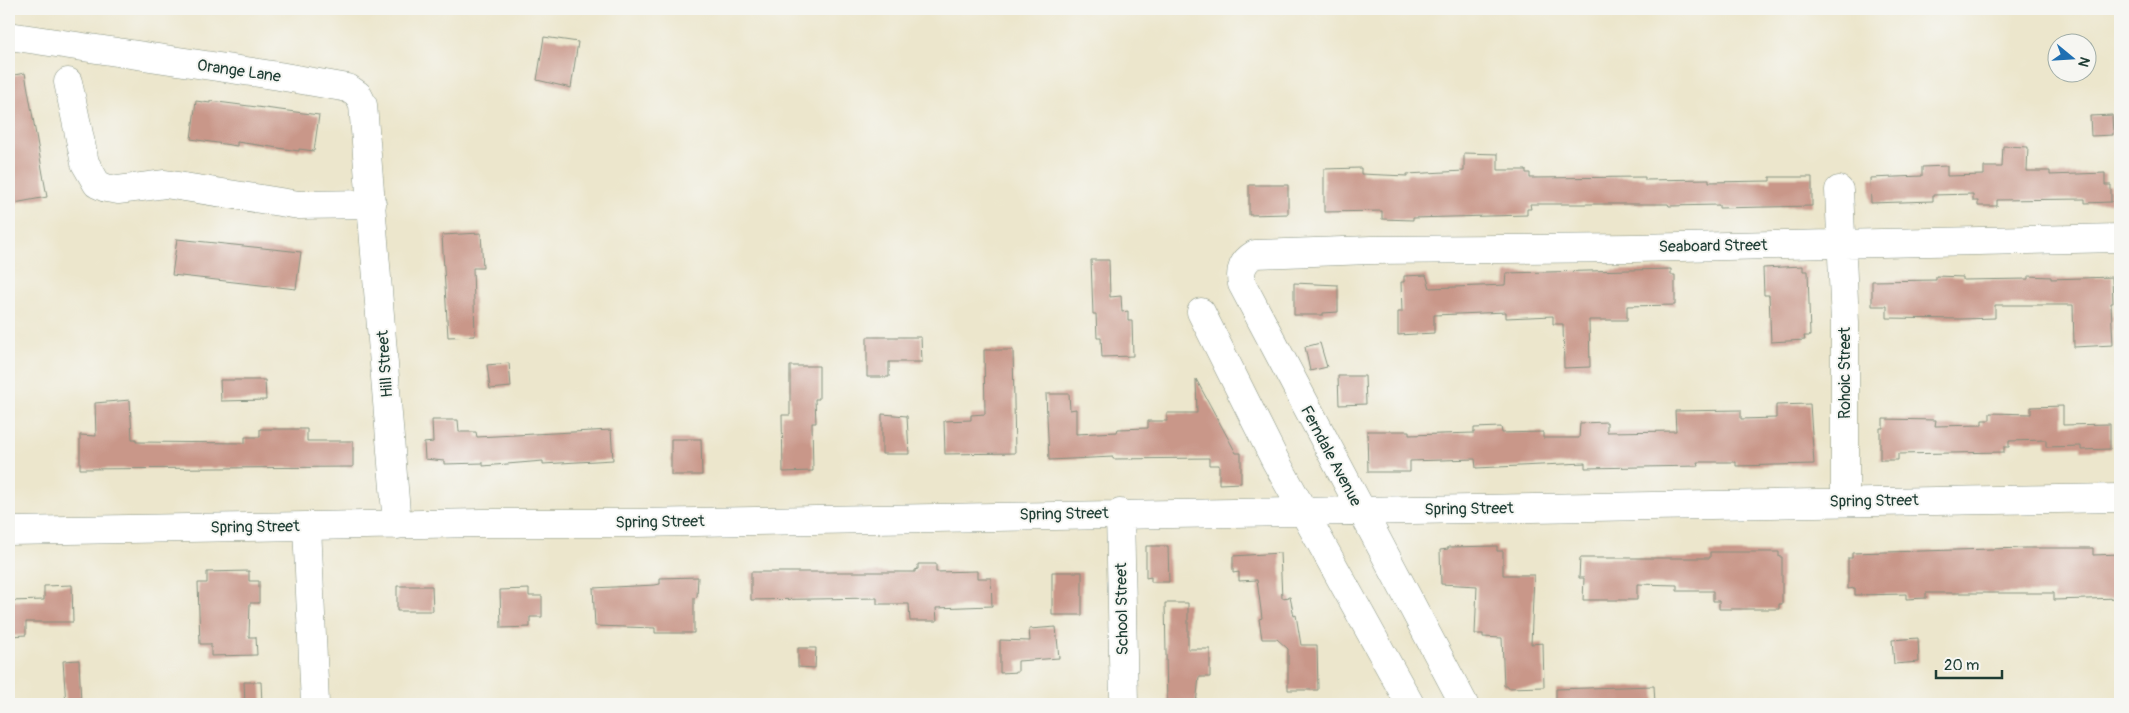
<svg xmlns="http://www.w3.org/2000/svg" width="2129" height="713" viewBox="0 0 2129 713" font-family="Pangolin,sans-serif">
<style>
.building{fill:#c99789}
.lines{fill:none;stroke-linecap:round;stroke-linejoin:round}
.minor-casing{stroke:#869280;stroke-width:29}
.minor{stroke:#fff;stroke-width:28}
.labels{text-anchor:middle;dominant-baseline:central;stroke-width:4;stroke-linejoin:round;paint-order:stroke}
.street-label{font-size:16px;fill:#1f3d34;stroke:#f6f6f2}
</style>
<rect width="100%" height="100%" fill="#f6f6f2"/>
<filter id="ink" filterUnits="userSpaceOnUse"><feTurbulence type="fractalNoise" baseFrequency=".02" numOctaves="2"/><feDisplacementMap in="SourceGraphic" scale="10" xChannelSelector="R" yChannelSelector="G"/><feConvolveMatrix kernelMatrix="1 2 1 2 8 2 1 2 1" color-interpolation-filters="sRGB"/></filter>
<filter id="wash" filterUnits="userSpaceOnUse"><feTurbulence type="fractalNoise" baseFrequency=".0096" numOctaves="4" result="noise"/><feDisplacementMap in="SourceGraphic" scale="20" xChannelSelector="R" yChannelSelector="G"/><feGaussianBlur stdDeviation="1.12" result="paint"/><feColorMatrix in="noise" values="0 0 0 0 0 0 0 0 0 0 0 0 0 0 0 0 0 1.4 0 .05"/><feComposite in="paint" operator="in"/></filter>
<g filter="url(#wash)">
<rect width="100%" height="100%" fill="#ece6cc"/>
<g id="blocks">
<path class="building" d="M544 37 578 42 571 88 537 80Z
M25 73 47 197 9 204V76Z
M196 101 210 103V101L319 115 314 151 299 149V151L237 142V146L191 139Z
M2112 115 2113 135 2091 136 2090 116Z
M2003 146 2028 147 2027 171H2050V175L2105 173V185H2111V202L2085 203V199L1997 200V206H1978V201H1973V194L1933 195V201L1871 203 1870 178 1922 176V167L1947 166V176L1984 175V167H2002Z
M1464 153 1498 154V170H1526V173H1530V178L1645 177V180L1709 179V182L1770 181V177H1812V206L1719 208V205L1669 206 1668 204H1530L1531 209H1527V215L1413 218V220L1382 219V211L1324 212V169L1361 168V174L1407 176V174L1464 171Z
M1249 185H1288V214L1249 215Z
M481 233 483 268H473L475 336 448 337 442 235Z
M177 239 301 252 296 289 172 275Z
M1091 260H1109L1110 297 1121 296 1122 312 1128 311V321H1132L1133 356 1102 357 1101 338H1097L1096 314H1093Z
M1803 266V271H1808L1810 336H1804L1805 340 1771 342 1769 295H1764L1763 268Z
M1671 269V275H1675V305L1627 306V320H1589L1590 367 1564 368 1563 324H1553V316L1506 318V312L1434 315V333L1398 335V312H1402L1401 282H1404V276L1426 275 1430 288 1505 285 1506 273Z
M1936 276 1963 277V280L2028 279V276L2051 277V279L2112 277 2113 303H2111L2113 345 2074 347 2073 305H1995V318L1961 319 1887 318V306H1872V281L1936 280Z
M1294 283 1338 285V312L1323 313V315H1294Z
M867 337H921L922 362H889V377H867Z
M1320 343 1327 367 1310 371 1305 347Z
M984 350H1013L1015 453 945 454 944 421 971 420V415L985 414Z
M509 363 511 387 490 389 487 365Z
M790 366H819V399H815L816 423H812L813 471 783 472 782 415H790Z
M1338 376H1365L1366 404 1339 405Z
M1196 379 1236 453H1241V483L1219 484V465H1209V458L1113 459V457L1049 460 1046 394H1069L1070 410 1076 409V434L1117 432 1118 429 1148 428V421H1167V413H1197Z
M220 380H265L266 400 221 401Z
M130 400 132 439H136V442L245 443V437H260V429H307V441H353V467L80 469V435L96 436 95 403Z
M1810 404 1814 464 1736 466V462H1697L1698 466 1585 468V463L1476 468 1475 459 1410 461V472H1368L1367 431H1409V435L1474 433V428L1501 427 1502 433 1543 432V438H1579L1580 423 1607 422V432L1676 431 1675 411 1741 410V419L1776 418V405Z
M2063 406V425L2110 424V449L2081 450V446L2046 447V440L2009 441V447H2004V452L1898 454V460H1880V428H1883V419L1936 420 1935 426 1982 425V420H1990V413L2031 414V407Z
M882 414 907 416 909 454H882Z
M432 420H458L459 432H476L477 437 611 430 613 460 543 464V461L483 466V463L444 464V461L425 459 424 443 433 442Z
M671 439H701L702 475H671Z
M1146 546H1168L1169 582H1151V577L1146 578Z
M1497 546V551H1503V575H1534L1531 644 1543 643 1544 687 1508 688V686H1504L1502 638 1483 637V634H1475L1477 586 1441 584 1440 550 1448 549V547Z
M2025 548H2093V555L2120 554V598L2054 600V593H1926V598L1906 599V594L1855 595V588L1848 589V558H1852V553Z
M1710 552H1779V557H1782V604H1779V609H1719V601H1713V591H1677V585L1637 584V600H1583L1584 578H1579L1580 558H1710Z
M1280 553 1282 598 1290 597 1294 616 1296 615 1301 645H1317L1318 690H1288V649L1277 639H1262L1259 619 1262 618 1257 580 1239 581V572L1233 573V556Z
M918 564H936V572L977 571V578H991L992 606 936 608 937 621H910L909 604H877V598L751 600V572H915V570L918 569Z
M249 571V581H259V603H250L249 637H256L257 655 211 656V644H200L198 583H207V572Z
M1052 572H1082V615H1052Z
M698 577 697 597 694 598V633H655V628L595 626 593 588 655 585 660 584V578Z
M72 585 73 622H26V635L9 636V601L44 600V586Z
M397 586H432L433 611H397Z
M529 589V596H542V617H530V627L501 628 500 590Z
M1165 603H1188V649H1210V677H1199L1196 704H1167Z
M1056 627 1059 658 1018 661V672L1000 673V640L1030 641 1029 629Z
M1918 638 1919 662 1894 664 1892 640Z
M798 648H816L815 668 798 667Z
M79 660 81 704H66L63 661Z
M244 682H261L262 704H245Z
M1654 686 1655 704H1556V689Z"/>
</g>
</g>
<g filter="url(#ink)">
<use href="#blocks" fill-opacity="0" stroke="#869280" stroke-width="1"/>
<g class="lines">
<g class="minor-casing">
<path id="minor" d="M9 36 279 76 348 88 358 95 363 105 397 525
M68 82 85 163 97 184 106 188 118 190 165 184 299 205 372 204
M1839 190 1845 323V501
M1201 312 1275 460 1410 704
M1120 513 1124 704
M307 526 315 704
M9 531 481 523H636L2120 498
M1464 704 1242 284C1239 270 1243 261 1255 254L1371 250 1634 248 2120 238"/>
</g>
<use href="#minor" class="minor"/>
</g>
</g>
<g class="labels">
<g class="street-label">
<text transform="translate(239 71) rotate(8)">Orange Lane</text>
<text transform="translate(1713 246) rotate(-1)">Seaboard Street</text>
<text transform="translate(385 364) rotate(-94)">Hill Street</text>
<text transform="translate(1845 373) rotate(-90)">Rohoic Street</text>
<text transform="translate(1331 456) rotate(62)">Ferndale Avenue</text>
<text transform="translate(1874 501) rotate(-1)">Spring Street</text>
<text transform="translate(1469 509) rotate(-1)">Spring Street</text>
<text transform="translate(1064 514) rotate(-1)">Spring Street</text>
<text transform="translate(660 522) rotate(-1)">Spring Street</text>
<text transform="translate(255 527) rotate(-1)">Spring Street</text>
<text transform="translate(1122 609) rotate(-91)">School Street</text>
</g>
</g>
<rect width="2129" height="713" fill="none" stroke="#f6f6f2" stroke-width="30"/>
<g transform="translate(2072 58) rotate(108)"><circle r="24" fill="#f6f6f2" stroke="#a0aca6"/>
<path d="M0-4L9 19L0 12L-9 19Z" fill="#1f6fb2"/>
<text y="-8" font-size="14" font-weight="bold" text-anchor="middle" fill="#1f3d34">N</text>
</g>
<path d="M1936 670v8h66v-8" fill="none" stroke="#1f3d34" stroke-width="2.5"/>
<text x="1944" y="670" font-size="15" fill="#1f3d34" stroke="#f6f6f2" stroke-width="4" paint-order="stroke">20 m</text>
</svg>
